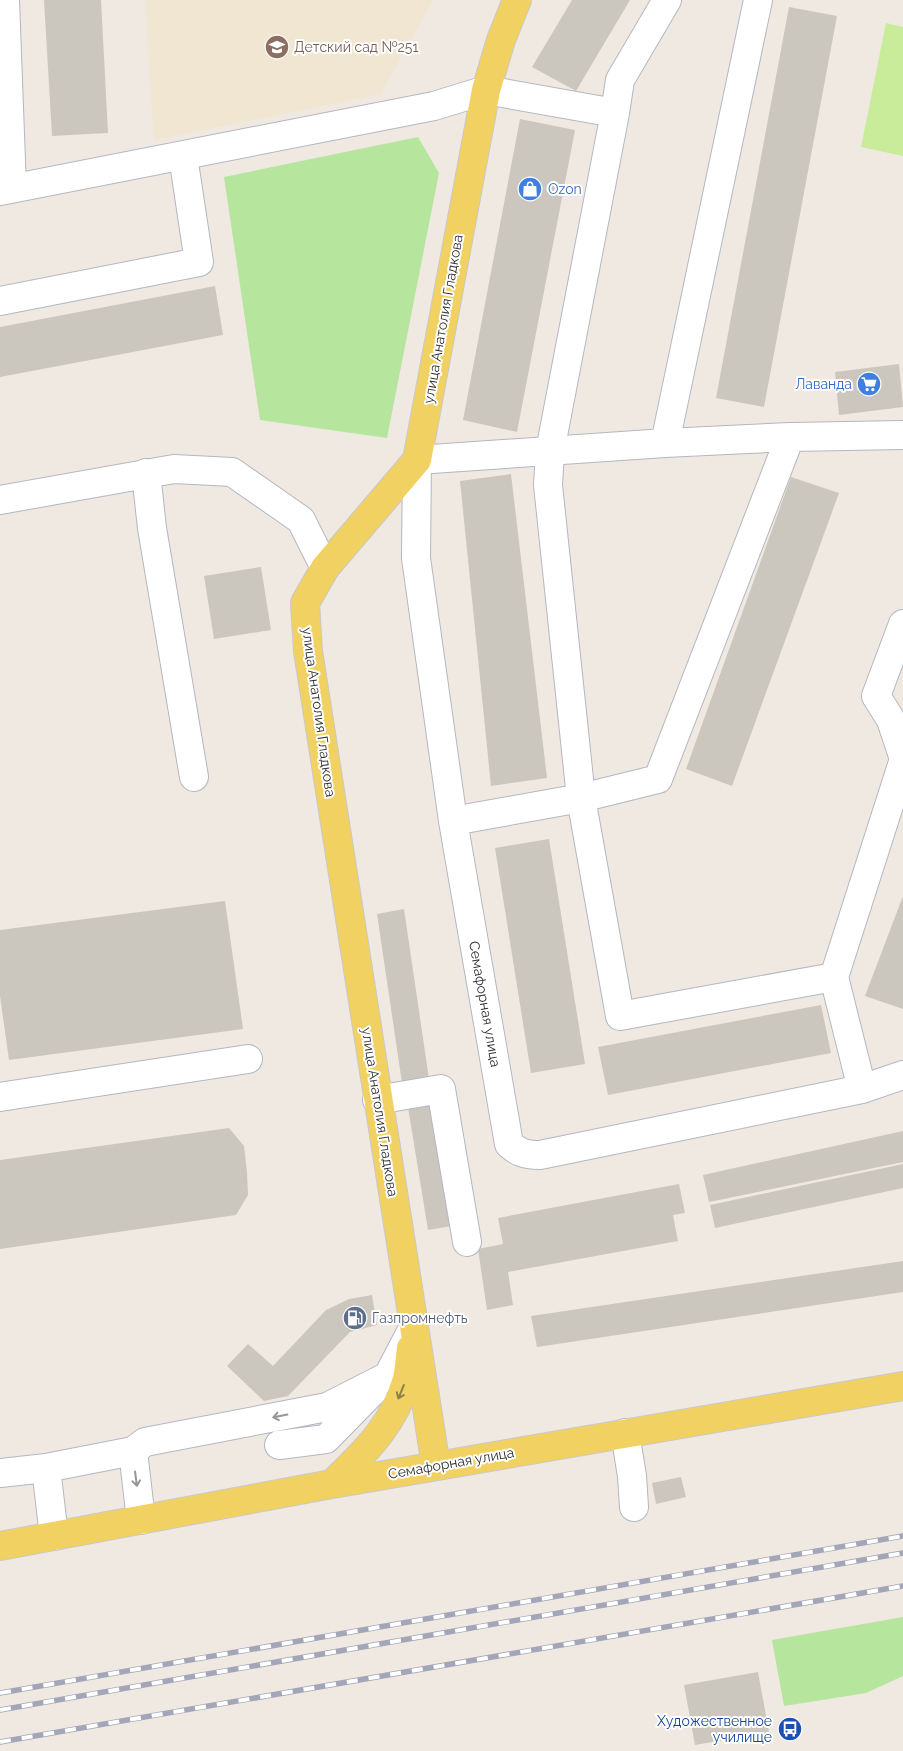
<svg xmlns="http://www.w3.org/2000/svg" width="903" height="1751" viewBox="0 0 903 1751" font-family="Raleway,sans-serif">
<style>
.education{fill:#f0e6d1}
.green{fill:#b6e59e}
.pitch{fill:#c9ec9a}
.building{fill:#cbc7bf}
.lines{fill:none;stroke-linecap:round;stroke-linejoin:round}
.minor-casing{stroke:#b4b7c1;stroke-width:30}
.major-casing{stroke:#c9c9c9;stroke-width:30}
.minor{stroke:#fff;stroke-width:28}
.major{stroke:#f2d163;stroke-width:28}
.rail-casing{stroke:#a3a6b8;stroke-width:5.5}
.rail{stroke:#fff;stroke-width:4;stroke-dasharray:11;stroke-linecap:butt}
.oneway{stroke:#908048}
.oneway2{stroke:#969696}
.labels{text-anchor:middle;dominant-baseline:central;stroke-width:4;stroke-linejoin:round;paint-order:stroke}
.education-label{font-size:14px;fill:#785e54;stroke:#fff;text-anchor:start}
.shop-label{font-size:14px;fill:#366cbe;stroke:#fff;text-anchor:start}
.street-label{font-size:14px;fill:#2e2e2e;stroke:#fff}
.service-label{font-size:14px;fill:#4e5e75;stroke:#fff;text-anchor:start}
.transit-label{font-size:14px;fill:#164399;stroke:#fff;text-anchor:end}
</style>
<rect width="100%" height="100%" fill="#efe9e1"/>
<path class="education" d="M145 0H433L381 94 154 140Z"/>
<path class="green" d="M418 137 439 173 387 438 260 420 224 177Z
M903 1617V1676L866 1693 784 1706 772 1640Z"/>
<path class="pitch" d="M886 23 903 27V156L861 147Z"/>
<path class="building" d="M44 0H101L108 133 52 136Z
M572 0H630L576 91 532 67Z
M789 7 837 16 764 407 716 398Z
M520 119 575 130 517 432 463 420Z
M215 286 223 335 0 377V327Z
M899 364 903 407 839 415 835 372Z
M511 474 547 778 491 786 460 481Z
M791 477 839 493 732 786 686 769Z
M261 567 271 630 214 639 204 576Z
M549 839 585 1064 531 1073 495 848Z
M903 896V1009L865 996Z
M225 901 243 1029 9 1060 0 996V930Z
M404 909 429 1079 402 1083 377 914Z
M821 1005 831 1053 608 1095 598 1047Z
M431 1098 452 1226 428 1230 407 1101Z
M229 1128 244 1146 247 1172 248 1195 236 1215 0 1249V1160Z
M903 1131V1162L709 1202 703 1175Z
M903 1164V1188L715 1228 710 1205Z
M679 1184 685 1213 673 1215 678 1241 508 1272 513 1305 487 1310 478 1249 503 1244 498 1218Z
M903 1261V1292L537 1347 531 1316Z
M372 1295 377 1325 350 1332 288 1396 264 1401 227 1366 248 1344 273 1366 326 1310 349 1299Z
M681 1477 686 1497 656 1504 652 1483Z
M758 1672 769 1732 695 1745 684 1685Z"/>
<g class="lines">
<g class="minor-casing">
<path id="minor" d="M5 0 12 188
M667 0 620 80 615 113 550 451 548 485 581 798 620 1016 834 977 862 1089
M0 191 434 106 486 90 615 113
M0 301 199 262 183 156
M903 435 790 437 665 443 417 460 416 558 453 821 509 1144C519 1153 526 1155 540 1155L862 1089 903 1075
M665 443 758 0
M146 473 152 528 194 777
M0 500 174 469 232 472 301 520 325 568
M903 624 876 696 891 720 903 756
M453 821 581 798 658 779 790 437
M834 977 903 762
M0 1097 248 1059
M377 1100 441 1089 467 1242
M625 1433 632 1476 634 1507
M279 1445 326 1439 373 1391
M0 1473 46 1468
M141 1520 133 1451 145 1442 327 1407 388 1376 412 1330
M54 1536 46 1468 133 1451"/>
</g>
<g class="major-casing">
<path id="major" d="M436 1466 308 651 305 603 325 568 417 460 486 90 501 40 517 0
M332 1484C365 1452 394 1425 407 1379 409 1369 410 1358 411 1348
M0 1546 332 1484 903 1386"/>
</g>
<use href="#minor" class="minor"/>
<use href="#major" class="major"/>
<g class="rail-casing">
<path id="rail" d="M0 1693 903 1536
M0 1710 903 1553
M0 1742 903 1586"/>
</g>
<use href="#rail" class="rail"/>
</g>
<defs><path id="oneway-shaft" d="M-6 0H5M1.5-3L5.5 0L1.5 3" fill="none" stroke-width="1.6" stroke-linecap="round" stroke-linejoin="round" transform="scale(1.25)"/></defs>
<use class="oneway" href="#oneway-shaft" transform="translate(401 1392) rotate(112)"/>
<g class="oneway2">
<use href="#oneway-shaft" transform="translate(280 1416) rotate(169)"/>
<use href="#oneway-shaft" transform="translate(136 1479) rotate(83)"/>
</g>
<defs>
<g id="school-disc" transform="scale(1.25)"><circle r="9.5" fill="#8d6e63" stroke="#fff"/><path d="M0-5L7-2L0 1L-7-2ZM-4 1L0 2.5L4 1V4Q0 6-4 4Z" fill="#fff"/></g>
<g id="shop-disc" transform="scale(1.25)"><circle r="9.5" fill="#3f7fe0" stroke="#fff"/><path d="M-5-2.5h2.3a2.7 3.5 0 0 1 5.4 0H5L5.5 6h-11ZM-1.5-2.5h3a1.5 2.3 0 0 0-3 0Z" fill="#fff"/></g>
<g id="supermarket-disc" transform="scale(1.25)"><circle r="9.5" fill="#3f7fe0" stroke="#fff"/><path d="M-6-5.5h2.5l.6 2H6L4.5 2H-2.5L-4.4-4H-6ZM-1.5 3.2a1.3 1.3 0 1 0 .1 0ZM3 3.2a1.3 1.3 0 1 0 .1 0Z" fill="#fff"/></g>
<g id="fuel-disc" transform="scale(1.25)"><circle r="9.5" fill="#5c6f8a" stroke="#fff"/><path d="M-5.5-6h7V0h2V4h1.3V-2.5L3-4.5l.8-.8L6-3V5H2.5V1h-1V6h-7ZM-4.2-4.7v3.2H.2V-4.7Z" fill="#fff"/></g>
<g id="bus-disc" transform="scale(1.25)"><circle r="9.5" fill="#1a4fb4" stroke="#fff"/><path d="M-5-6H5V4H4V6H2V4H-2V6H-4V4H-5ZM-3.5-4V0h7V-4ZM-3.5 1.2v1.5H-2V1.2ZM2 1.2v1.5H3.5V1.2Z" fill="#fff"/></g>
</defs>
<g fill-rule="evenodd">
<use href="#school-disc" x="277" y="47"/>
<use href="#shop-disc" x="530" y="189"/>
<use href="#supermarket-disc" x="869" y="384"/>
<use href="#fuel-disc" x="355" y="1318"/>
<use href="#bus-disc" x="790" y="1729"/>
</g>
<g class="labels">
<g class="education-label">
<text x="294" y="47">Детский сад №251</text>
</g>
<g class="shop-label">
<text x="548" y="189">Ozon</text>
<text x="852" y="384" text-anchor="end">Лаванда</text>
</g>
<g class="street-label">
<text transform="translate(443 319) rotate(-80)">улица Анатолия Гладкова</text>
<text transform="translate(319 712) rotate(82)">улица Анатолия Гладкова</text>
<text transform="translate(485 1004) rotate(80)">Семафорная улица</text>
<text transform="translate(380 1112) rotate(81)">улица Анатолия Гладкова</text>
<text transform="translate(451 1463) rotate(-10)">Семафорная улица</text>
</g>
<g class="service-label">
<text x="372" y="1318">Газпромнефть</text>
</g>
<g class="transit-label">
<text x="772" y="1721">Художественное<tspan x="772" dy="16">училище</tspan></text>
</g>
</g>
</svg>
